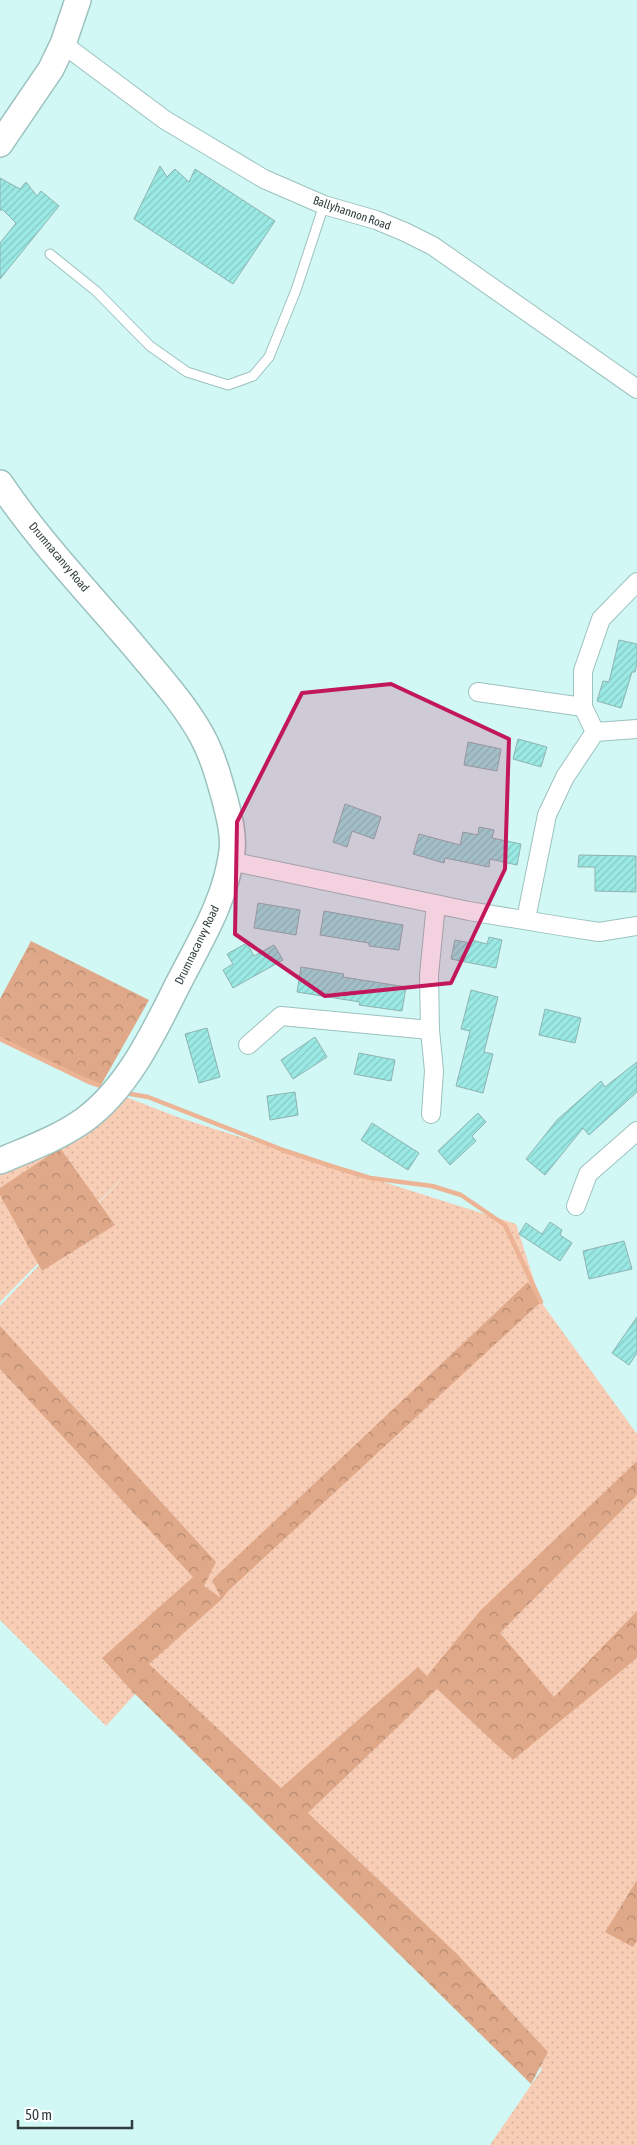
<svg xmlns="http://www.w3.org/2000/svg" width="637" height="2145" viewBox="0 0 637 2145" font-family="'Asap Condensed',sans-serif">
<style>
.green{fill:url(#green-dots)}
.forest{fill:url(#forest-crowns)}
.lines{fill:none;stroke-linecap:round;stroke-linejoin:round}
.stream{stroke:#ecb494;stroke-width:4.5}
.building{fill:url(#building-hatch);stroke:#8eb3b0}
.lane-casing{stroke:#9cc2bf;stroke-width:11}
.street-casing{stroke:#9cc2bf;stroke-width:20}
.secondary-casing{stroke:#9cc2bf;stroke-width:28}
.lane{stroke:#fff;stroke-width:9}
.street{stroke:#fff;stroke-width:18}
.secondary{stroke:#fff;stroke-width:25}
.marked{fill:#c2185b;fill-opacity:0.2;stroke:#c2185b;stroke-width:4;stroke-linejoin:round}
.labels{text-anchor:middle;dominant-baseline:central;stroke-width:4;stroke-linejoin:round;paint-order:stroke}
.street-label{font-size:12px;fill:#303f3e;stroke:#fff}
</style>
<defs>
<pattern id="green-dots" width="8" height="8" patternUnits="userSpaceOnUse" patternTransform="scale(1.25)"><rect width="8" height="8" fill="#f8cdb5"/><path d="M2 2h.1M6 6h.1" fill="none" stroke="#d5b19d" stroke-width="1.8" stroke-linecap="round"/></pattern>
<pattern id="forest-crowns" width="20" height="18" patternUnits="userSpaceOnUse" patternTransform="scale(1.25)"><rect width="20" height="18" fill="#dfa889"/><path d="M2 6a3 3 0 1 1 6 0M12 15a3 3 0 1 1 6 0" fill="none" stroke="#b58a71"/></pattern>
<pattern id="building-hatch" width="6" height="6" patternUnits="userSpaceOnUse" patternTransform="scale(1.25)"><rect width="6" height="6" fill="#9ae9e4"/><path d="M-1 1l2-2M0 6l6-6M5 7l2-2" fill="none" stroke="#85c9c5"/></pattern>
</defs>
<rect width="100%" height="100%" fill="#d1f8f5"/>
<path class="green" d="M113 1092 180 1118 516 1224 541 1302 637 1434V2145H490L542 2069 287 1816 292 1799 156 1671 106 1726 0 1620V1306L133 1167 0 1302V1155Z"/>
<path class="forest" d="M31 941 149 1000 101 1085 0 1039V999Z
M60 1148 115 1225 42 1271 0 1195V1188Z
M528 1282 541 1302 228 1591 222 1599 149 1664 281 1788 418 1667 427 1676 480 1611 637 1461V1495L500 1633 554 1697 637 1611V1658L513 1760 437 1689 308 1813 457 1954 548 2052 531 2084 130 1689 102 1658 193 1577 0 1369V1326L216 1562 204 1586 221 1598 212 1580Z
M637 1880V1941L633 1947 605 1932Z"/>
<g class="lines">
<path class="stream" d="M0 1039 89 1082 101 1086
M125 1093 148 1097 283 1150 331 1166 370 1178 432 1186 461 1195 505 1225 541 1302"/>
</g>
<path class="building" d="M160 166 167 177 175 169 189 182 195 169 275 221 233 284 134 219Z
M0 178 20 189 26 182 37 196 41 191 59 206 0 279V243L16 223 3 210H0Z
M619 640 637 644V663L635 672H632L621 708 597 701 603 681 609 682Z
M518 739 547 747 541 767 513 759Z
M468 742 501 749 497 771 464 765Z
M345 804 381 817 374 839 352 831 347 847 333 842Z
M479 827 494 830 492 838 521 844 517 865 490 859 489 867 445 858 444 863 413 854 419 834 460 845 463 832 478 835Z
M579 855 636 856V892L595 891V867H578Z
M258 903 300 910 296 935 254 928Z
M324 911 403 925 399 950 369 946V943L320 935Z
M489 937 502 940 496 968 451 959 455 940 470 943 471 940 487 944Z
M247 943 254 956 274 945 283 960 233 988 223 970 233 964 227 954Z
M301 967 344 974 343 977 406 987 402 1011 359 1005 360 1002 297 992Z
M471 990 498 997 484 1052 493 1054 483 1093 456 1086 470 1031 461 1029Z
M545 1009 581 1018 575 1043 539 1035Z
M207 1028 220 1077 199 1083 185 1034Z
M315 1037 327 1057 293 1079 281 1060Z
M359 1053 395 1060 391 1081 354 1074Z
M637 1062V1092L589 1135 583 1128 545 1175 526 1159 557 1120 601 1081 605 1087Z
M295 1092 298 1115 270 1120 267 1096Z
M478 1113 486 1122 472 1136 476 1141 450 1165 438 1151Z
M372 1123 419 1153 408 1170 361 1140Z
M550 1222 562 1230 560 1235 572 1243 560 1261 519 1234 526 1223 542 1234Z
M624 1241 632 1269 589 1279 583 1251Z
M637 1317V1353L629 1365 612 1353Z"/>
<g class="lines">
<g class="lane-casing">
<path id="lane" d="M50 254 96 291 150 346 187 372 228 385 253 376 269 357 296 290 324 205"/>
</g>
<g class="street-casing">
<path id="street" d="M63 44 165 120 264 179 324 205 376 220 405 232 433 246 637 389
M478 692 583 707
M595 732 637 729
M230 861 469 911 560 926 599 932 637 926
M526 919 547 815 565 777 595 732 583 707V671L601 619 637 582
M248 1045 281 1016 430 1030
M431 1114 434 1071 430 1030 429 975 436 904
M576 1206 588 1174 637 1131"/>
</g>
<g class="secondary-casing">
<path id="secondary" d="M0 144 51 69 63 44 78 0
M0 483C39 541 88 592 133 645 157 674 184 703 202 736 213 756 219 779 225 800 229 816 234 835 232 851 226 900 200 941 178 984 154 1032 128 1088 84 1120 59 1138 28 1149 0 1161"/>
</g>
<use href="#lane" class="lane"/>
<use href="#street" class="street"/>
<use href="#secondary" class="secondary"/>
</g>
<path class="marked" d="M391 684 509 739 505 869 451 983 325 996 235 934 237 822 302 693Z"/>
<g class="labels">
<g class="street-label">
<text transform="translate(352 213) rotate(19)">Ballyhannon Road</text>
<text transform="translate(59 557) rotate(50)">Drumnacanvy Road</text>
<text transform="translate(197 945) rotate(-64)">Drumnacanvy Road</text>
</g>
</g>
<path d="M18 2120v8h114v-8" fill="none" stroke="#303f3e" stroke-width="2.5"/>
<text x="25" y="2120" font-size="15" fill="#303f3e" stroke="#ffffff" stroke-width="4" paint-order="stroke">50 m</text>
</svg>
